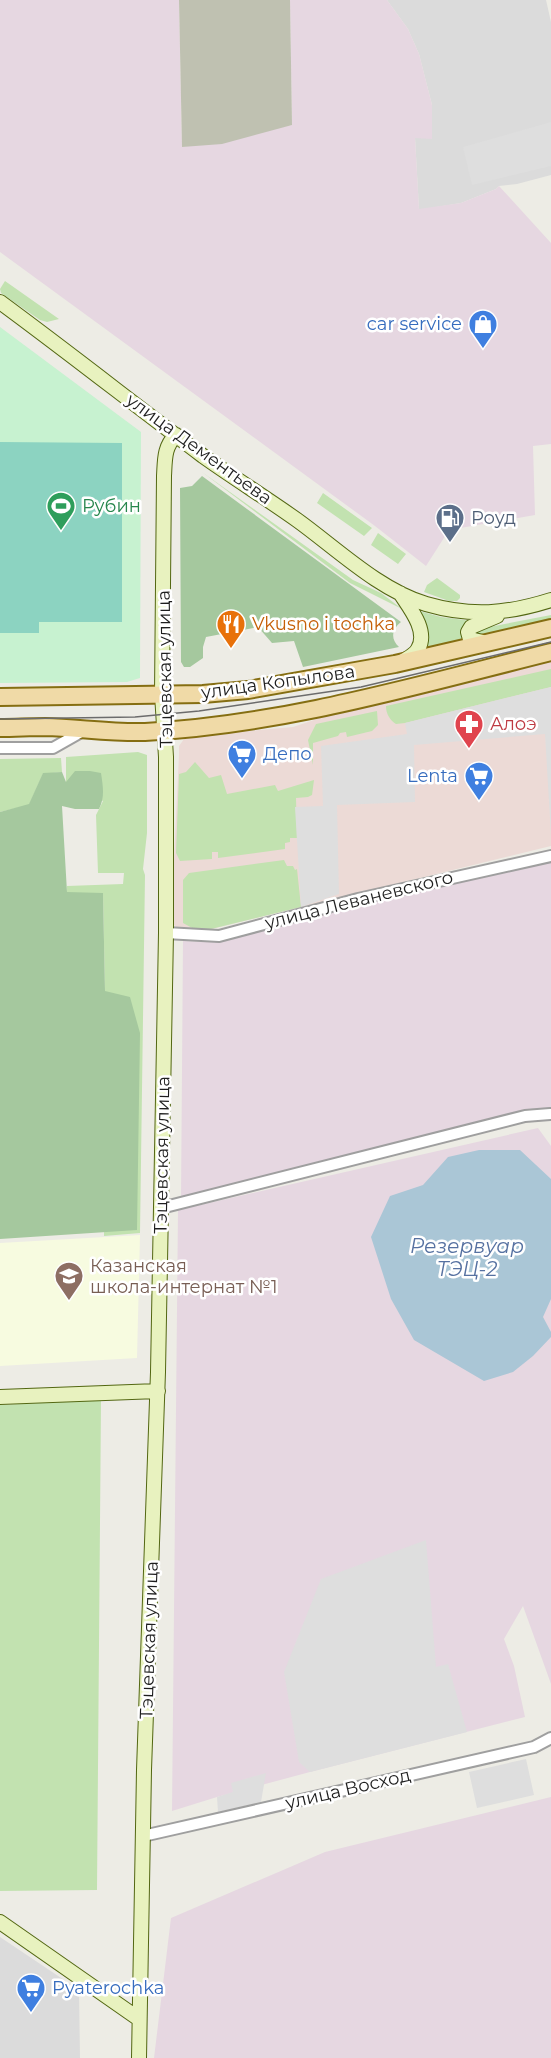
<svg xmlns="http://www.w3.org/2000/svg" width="551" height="2058" viewBox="0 0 551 2058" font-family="Montserrat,sans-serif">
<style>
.residential{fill:#dbdbdb}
.commercial{fill:#ecdad6}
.industrial{fill:#e6d7e1}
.education{fill:#f7fbe0}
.construction{fill:#bfc1b1}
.grass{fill:#c2e2b0}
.forest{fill:#a5c89e}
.park{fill:#c7f2d0}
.pitch{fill:#8cd3c1}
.parking{fill:#dedede}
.water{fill:#aac6d6}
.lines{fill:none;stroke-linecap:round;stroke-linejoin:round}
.street-casing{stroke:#9f9f9f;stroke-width:14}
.secondary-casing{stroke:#536712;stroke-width:16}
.primary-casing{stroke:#856e12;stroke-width:20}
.street{stroke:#fff;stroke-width:10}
.secondary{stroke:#e8f2bf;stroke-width:14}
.primary{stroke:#f0daa7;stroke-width:16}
.tram{stroke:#6c6c6c;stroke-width:1.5}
.labels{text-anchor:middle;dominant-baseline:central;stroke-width:5;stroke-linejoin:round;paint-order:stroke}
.shop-label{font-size:18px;fill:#366cbe;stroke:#fff;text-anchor:end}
.street-label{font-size:18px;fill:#1e1e1e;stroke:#fff}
.leisure-label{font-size:18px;fill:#27864d;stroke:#fff;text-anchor:start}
.service-label{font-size:18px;fill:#4e5e75;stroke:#fff;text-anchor:start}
.food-label{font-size:18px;fill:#c56008;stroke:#fff;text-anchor:start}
.health-label{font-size:18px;fill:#be3a42;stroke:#fff;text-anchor:start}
.education-label{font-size:18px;fill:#785e54;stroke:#fff;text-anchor:start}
.water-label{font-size:20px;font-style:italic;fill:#5671a1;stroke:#fff}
</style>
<rect width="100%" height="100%" fill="#edece5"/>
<path class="residential" d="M387 0H546L551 22V175L517 184 499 186 496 189 461 203 419 210 415 138 432 105 419 54 408 29Z
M0 1937 79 1990 80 2058H0Z"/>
<path class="commercial" d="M551 661V846L207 930 196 931 178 928 171 923 179 755V746L184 739 226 733 293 727 320 718Z"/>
<path class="industrial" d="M0 0H179L182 147 292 125 290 0H387L408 29 419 54 432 105V139L415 138 419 209 461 203 496 189 499 186 551 243V444L533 446 535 515 449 530 426 566 375 526 0 252Z
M551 859V1114L181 1199 183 941 220 942 364 901Z
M538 1128 551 1146V1684L523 1606 504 1639 514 1666 525 1717 310 1772 217 1797 172 1811 178 1210Z
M551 1797V2058H154L171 1918 325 1852Z"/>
<path class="education" d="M140 1235 137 1358 0 1366V1243Z"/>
<path class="construction" d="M179 0H290L292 125 222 144 182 147Z"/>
<path class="grass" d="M5 281 59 319 47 322 40 320 1 293 0 289Z
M202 472 353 580 381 593 402 609 350 583Z
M323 493 372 528 364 536 317 503Z
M378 533 406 554 398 564 371 545Z
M437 578 460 595V598L457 601H449L424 592 427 585Z
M412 609 441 617 480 622 462 635 465 643 422 649Z
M551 615V622L490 639 473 633 489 627Z
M551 669V687L405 723 396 724C390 720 386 714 386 706Z
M377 711 378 725 372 731 347 737 346 732 340 733 338 736 313 743V765L308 740 316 724Z
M138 752 147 755V833L143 869 145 875 140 1233 104 1236 107 997 105 991 103 893H67V886L123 884 124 873H98L96 815 103 801 66 782V757Z
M61 758 62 772 43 774 29 805 0 812V759Z
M195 762 209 778 221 775 227 794 275 785 278 791 314 780 312 795 308 797 296 798 297 838H290V842L285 843V849L218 858V852H212V859L180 861 176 853 179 774 186 772Z
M284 860 287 866H293L295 870 297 869 301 907 207 930 194 929 183 923V880L189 873Z
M101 1400 97 1890 0 1891V1405Z"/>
<path class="forest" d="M202 476 401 622C392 629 390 639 399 647L303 667 294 641 272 643 258 627 206 637 203 647V658L190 667H184L181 662 180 488 192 486Z
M75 771H90L101 773C103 787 105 797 99 809H75L62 806 67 892 103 893 105 991 130 997 140 1033 137 1230 0 1239V812L29 804 43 773 62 772 66 782Z"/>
<path class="park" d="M0 327 141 432 140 678 127 682 0 683Z"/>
<path class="pitch" d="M0 442 122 443V622H39V633H0Z"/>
<path class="parking" d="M551 122V166L472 185 463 147Z
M551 687V835L545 734 414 745 415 802 337 805 339 894 301 907 295 807 323 806 321 746 407 734 405 723Z
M426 1540 436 1667 448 1664 467 1732 310 1772 299 1762 284 1672 321 1579Z
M526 1759 534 1795 477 1808 469 1772Z
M266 1773 261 1802 218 1812 217 1797 233 1792 231 1783Z"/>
<path class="water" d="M479 1150H520L551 1179V1299L543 1317 551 1332V1337L533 1356 513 1372 484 1381 414 1340 391 1299 371 1237 390 1196 423 1185 448 1157Z"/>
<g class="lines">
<g class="street-casing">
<path id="street" d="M0 748H53L83 731
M166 933 219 936 358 899 551 856
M161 1208 525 1116 550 1114
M143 1836 534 1747 551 1738"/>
</g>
<g class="secondary-casing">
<path id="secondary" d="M0 302C68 352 135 405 203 456 234 478 266 498 297 520 336 548 379 590 426 604 471 617 507 614 551 600
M400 593C409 607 429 631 418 649 415 655 408 658 403 661
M487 643 470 639 468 632 471 627 497 616
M0 1397 158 1391
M0 1922 139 2019
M139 2058 144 1770 158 1372 166 933V757L162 694 164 476C165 459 164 447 176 435"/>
</g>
<g class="primary-casing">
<path id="primary" d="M0 697 203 694 248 690 395 664 551 628
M0 728C15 728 30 727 45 727 79 728 112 733 145 732 283 725 418 685 551 652"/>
</g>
<use href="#street" class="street"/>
<use href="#secondary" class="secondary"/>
<use href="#primary" class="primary"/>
<path class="tram" d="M0 719 135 717 199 711 361 687 551 642"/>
</g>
<defs>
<g id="shop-pin" transform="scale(1.5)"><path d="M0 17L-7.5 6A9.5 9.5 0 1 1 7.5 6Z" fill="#3f7fe0" stroke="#fff"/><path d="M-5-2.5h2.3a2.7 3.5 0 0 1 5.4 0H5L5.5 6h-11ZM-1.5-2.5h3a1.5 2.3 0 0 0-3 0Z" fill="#fff"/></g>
<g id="stadium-pin" transform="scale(1.5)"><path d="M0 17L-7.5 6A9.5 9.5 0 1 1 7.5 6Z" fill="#2e9e5b" stroke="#fff"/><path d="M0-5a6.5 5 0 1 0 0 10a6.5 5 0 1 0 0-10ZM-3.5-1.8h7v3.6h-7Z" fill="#fff"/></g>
<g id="fuel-pin" transform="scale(1.5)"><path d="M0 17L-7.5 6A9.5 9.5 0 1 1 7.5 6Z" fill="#5c6f8a" stroke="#fff"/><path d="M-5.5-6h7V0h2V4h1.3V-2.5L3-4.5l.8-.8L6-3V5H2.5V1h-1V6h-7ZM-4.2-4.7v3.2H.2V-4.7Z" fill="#fff"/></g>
<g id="restaurant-pin" transform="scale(1.5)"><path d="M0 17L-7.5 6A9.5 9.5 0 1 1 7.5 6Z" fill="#e8710a" stroke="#fff"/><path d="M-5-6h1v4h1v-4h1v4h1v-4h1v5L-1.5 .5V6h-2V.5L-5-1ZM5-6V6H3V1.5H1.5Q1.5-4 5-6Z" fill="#fff"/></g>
<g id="pharmacy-pin" transform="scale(1.5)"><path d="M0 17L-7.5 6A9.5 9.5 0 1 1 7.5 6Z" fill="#e0444e" stroke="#fff"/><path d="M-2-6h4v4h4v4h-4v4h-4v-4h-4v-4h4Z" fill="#fff"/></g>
<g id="supermarket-pin" transform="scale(1.5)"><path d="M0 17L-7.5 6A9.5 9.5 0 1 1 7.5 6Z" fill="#3f7fe0" stroke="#fff"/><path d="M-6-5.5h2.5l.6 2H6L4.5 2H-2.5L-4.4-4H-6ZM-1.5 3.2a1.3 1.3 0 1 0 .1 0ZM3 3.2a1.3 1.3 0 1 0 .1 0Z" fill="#fff"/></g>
<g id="school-pin" transform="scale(1.5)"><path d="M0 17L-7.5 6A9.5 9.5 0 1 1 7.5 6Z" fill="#8d6e63" stroke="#fff"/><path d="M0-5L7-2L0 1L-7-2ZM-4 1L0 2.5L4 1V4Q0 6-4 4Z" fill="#fff"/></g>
</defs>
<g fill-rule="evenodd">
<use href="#shop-pin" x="483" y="324"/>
<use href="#stadium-pin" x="61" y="506"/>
<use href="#fuel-pin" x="450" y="518"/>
<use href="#restaurant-pin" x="231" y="624"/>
<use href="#pharmacy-pin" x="469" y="724"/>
<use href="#supermarket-pin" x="242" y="754"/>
<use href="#supermarket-pin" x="479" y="776"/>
<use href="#school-pin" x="69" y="1276"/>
<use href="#supermarket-pin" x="31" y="1988"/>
</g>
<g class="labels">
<g class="shop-label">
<text x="462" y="324">car service</text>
<text x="263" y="754" text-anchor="start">Депо</text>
<text x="458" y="776">Lenta</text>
<text x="52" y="1988" text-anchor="start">Pyaterochka</text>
</g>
<g class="street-label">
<text transform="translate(199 449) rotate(36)">улица Дементьева</text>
<text transform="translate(165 669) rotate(-91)">Тэцевская улица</text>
<text transform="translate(278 682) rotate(-8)">улица Копылова</text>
<text transform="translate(359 900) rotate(-14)">улица Леваневского</text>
<text transform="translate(162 1155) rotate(-89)">Тэцевская улица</text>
<text transform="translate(149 1640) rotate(-88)">Тэцевская улица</text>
<text transform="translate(348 1789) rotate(-13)">улица Восход</text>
</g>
<g class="leisure-label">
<text x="82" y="506">Рубин</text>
</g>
<g class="service-label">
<text x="471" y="518">Роуд</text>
</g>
<g class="food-label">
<text x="252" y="624">Vkusno i tochka</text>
</g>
<g class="health-label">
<text x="490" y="724">Алоэ</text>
</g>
<g class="education-label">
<text x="90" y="1266">Казанская<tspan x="90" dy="21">школа-интернат №1</tspan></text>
</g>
<g class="water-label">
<text x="467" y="1246">Резервуар<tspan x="467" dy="23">ТЭЦ-2</tspan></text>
</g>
</g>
</svg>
